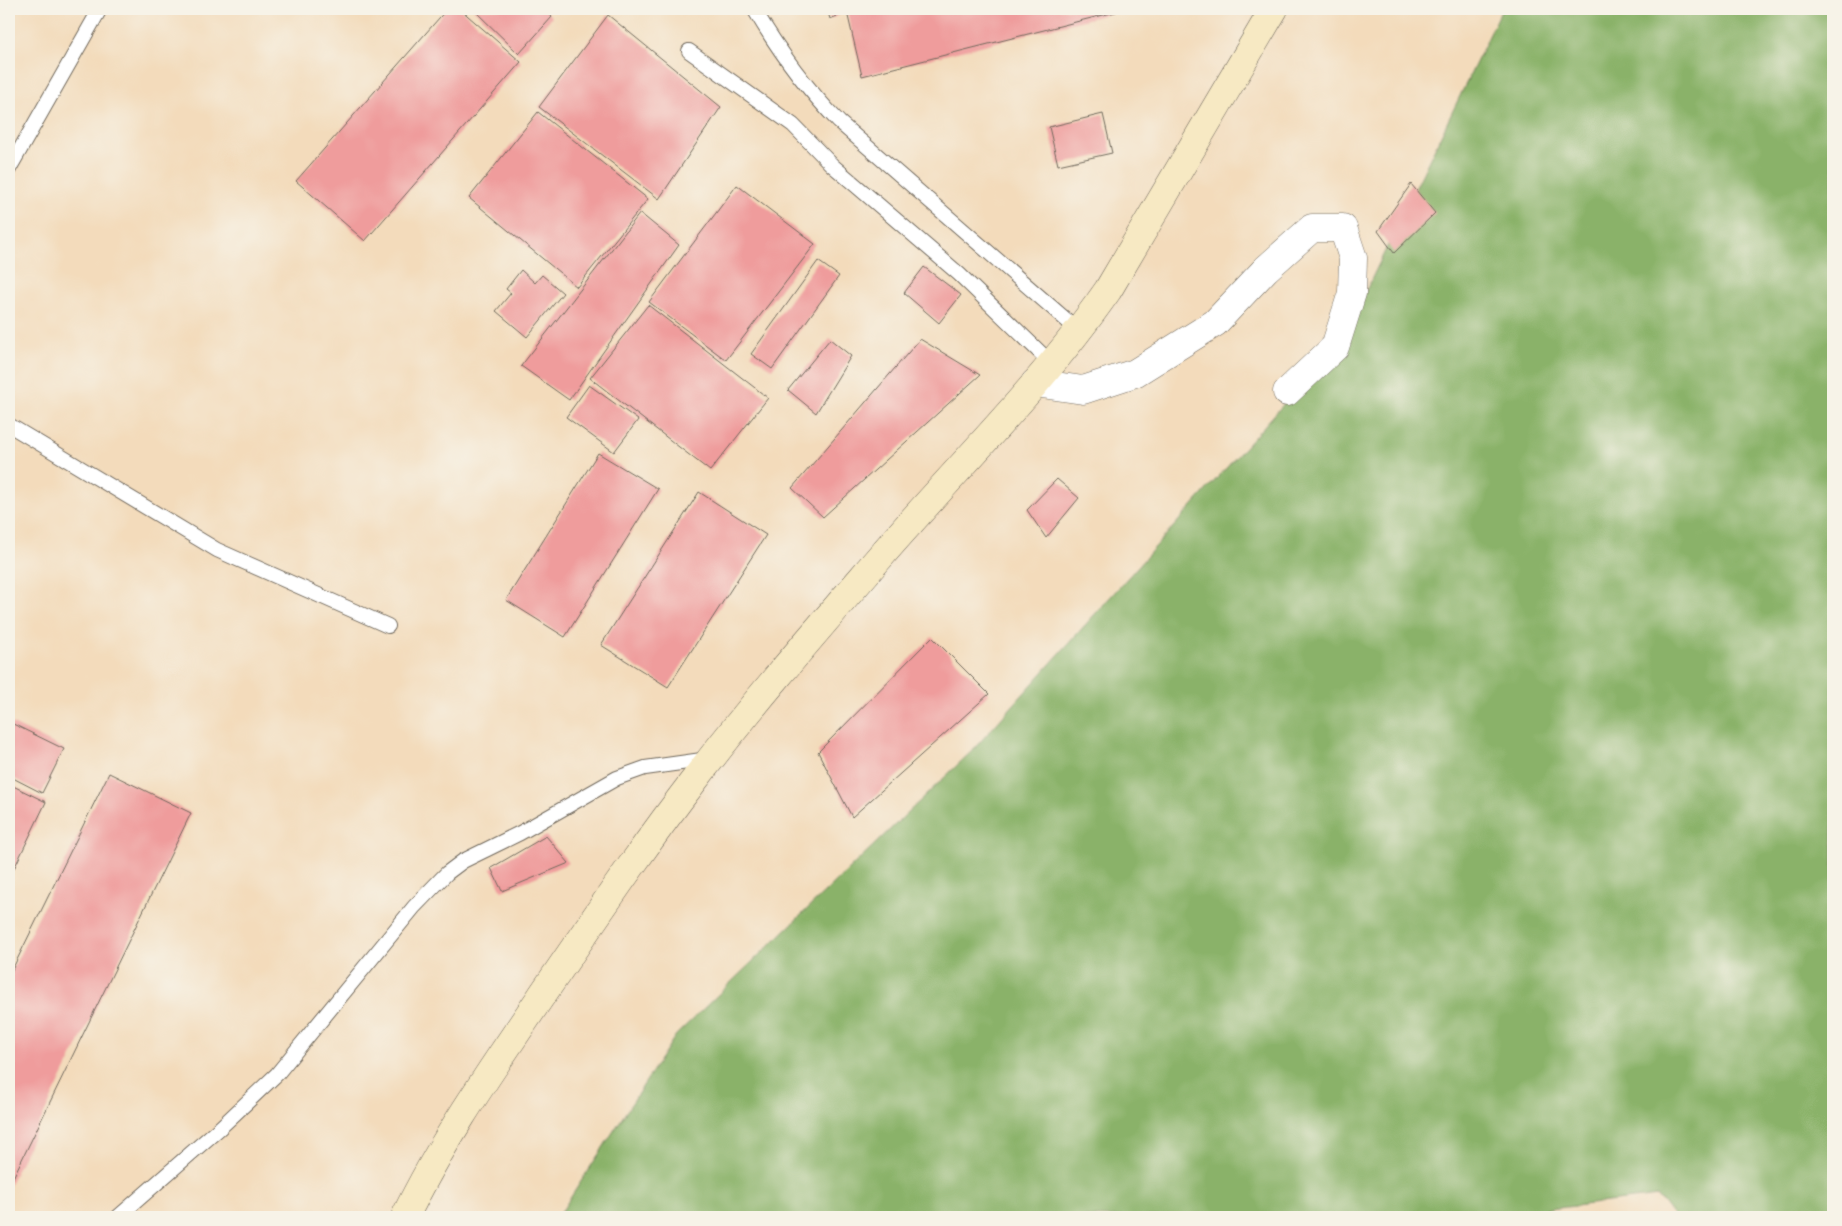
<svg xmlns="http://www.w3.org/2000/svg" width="1842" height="1226" viewBox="0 0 1842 1226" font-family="Dekko,sans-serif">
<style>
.forest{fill:#8ab269;stroke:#5a6e4a}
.building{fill:#ef9c9c}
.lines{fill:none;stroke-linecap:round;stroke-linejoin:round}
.lane-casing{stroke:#71695d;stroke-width:16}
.street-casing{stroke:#71695d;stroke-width:29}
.secondary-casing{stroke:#71695d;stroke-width:29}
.lane{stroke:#fff;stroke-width:14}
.street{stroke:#fff;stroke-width:28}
.secondary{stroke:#f7e9c3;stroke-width:28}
</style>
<rect width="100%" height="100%" fill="#f7f3e8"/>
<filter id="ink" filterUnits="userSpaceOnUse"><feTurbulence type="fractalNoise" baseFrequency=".02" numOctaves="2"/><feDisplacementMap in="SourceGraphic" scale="10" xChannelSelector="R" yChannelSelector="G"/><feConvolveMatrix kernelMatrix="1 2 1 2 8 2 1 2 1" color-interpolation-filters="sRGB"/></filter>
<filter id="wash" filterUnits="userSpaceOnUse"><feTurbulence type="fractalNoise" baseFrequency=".0096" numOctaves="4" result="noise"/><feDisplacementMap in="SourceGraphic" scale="20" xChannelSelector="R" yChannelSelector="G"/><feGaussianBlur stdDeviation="1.12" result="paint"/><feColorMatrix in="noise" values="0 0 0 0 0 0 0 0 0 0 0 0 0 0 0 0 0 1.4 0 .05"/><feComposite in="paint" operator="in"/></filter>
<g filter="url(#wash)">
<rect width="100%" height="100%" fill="#f3dbbb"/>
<path class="forest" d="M1502 9H1833V1217H1674L1658 1196 1483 1217H558L676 1035 972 751 1343 338Z"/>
<g id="blocks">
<path class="building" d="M447 9H460L521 62 365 241 296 181Z
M473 9H544L552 17 519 54Z
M827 9H1127L862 76 847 12 830 19Z
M608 15 721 107 659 199 539 107Z
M538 112 648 199 577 287 469 198Z
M1103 114 1112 153 1058 165 1049 127Z
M1411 184 1435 213 1394 253 1378 231Z
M737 185 815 244 726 360 649 302Z
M640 213 679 245 569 400 521 366Z
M818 261 839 276 772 369 751 354Z
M924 267 961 295 939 323 904 293Z
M521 270 535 283 542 275 563 293 527 337 496 311 511 293 506 289Z
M648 305 768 398 710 471 590 378Z
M830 339 851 356 816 413 788 390Z
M920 339 980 375 823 517 792 488Z
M589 385 638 420 614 452 566 417Z
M598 453 658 489 565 637 506 600Z
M1057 479 1079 498 1046 538 1027 510Z
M699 492 766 535 668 687 601 645Z
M932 637 989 694 852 817 818 752Z
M9 722 64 749 42 793 9 776Z
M109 773 191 813 9 1186V976Z
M9 784 46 802 9 879Z
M546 836 569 863 502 891 491 868Z"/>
</g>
</g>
<g filter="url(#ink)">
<use href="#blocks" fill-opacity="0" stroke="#71695d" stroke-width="1"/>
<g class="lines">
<g class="lane-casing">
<path id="lane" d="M754 9C779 51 805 87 839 122L1079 331
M689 51 793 125 832 165 959 274 1052 364
M9 169 100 9
M9 425 217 550 388 626
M118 1217 221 1127 277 1074 414 907 447 873 463 861 520 833 617 778 645 768 709 759"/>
</g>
<g class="street-casing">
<path id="street" d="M1035 383 1083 390 1135 373 1215 323 1266 269 1312 228H1343L1353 258 1352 293 1335 347 1287 392"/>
</g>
<g class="secondary-casing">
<path id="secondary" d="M405 1217C442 1140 492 1069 540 998 591 924 641 849 696 778 754 702 817 630 880 557 956 469 1041 386 1108 290L1274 9"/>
</g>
<use href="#lane" class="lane"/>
<use href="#street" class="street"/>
<use href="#secondary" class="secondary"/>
</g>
</g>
<rect width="1842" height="1226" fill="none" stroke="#f7f3e8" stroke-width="30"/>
</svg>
